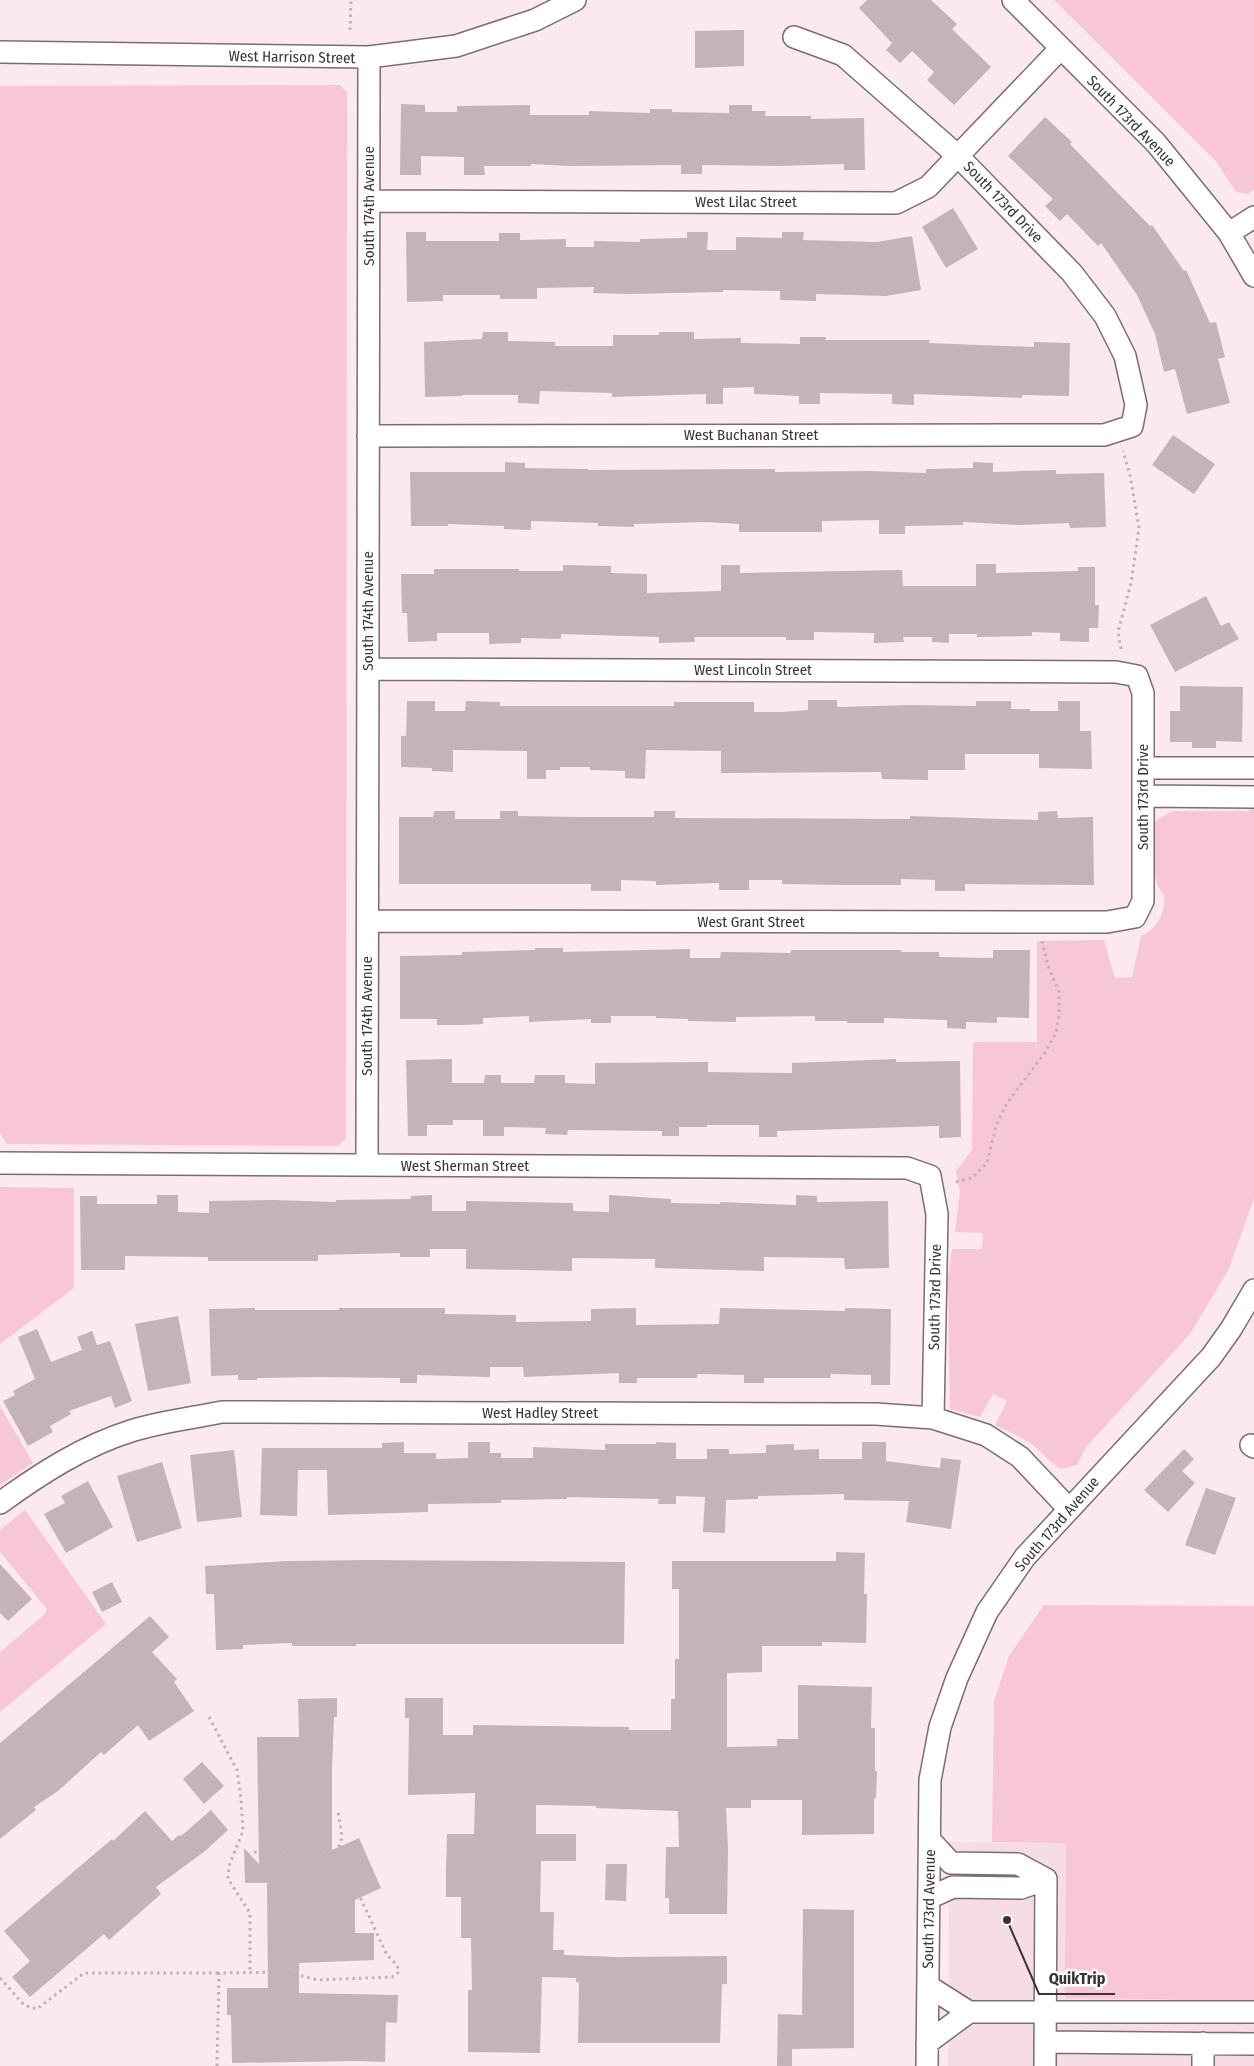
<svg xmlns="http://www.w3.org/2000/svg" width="1254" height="2066" viewBox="0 0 1254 2066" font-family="'Fira Sans Condensed',sans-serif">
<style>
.built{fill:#f6dce6}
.green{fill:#f8c6d9}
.building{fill:#c4b3b9}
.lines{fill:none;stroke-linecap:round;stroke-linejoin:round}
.minor-casing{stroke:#7c6d72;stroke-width:24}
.path{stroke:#bfb1b6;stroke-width:3;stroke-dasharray:2.5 4;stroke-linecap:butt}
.minor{stroke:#fff;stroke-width:21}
.labels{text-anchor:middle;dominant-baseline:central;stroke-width:5;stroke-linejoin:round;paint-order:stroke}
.street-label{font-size:15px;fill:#393335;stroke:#fff}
.leader{fill:none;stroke:#393335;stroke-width:2}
.callout-dot{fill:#393335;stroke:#fff;stroke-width:2}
.callout-label{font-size:16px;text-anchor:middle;font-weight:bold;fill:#393335;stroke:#fff;stroke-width:5;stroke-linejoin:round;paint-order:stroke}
</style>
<rect width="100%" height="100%" fill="#fbe9ef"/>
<path class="built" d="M949 1842 1066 1843 1065 1998 1254 2001V2066H948Z"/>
<path class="green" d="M1054 0H1254V190L1248 194 1236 192 1215 160Z
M340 85 347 92 346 1138 338 1146 7 1144 0 1133V86Z
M1254 807V1198L1229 1269 1190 1334 1086 1447 1077 1465 1061 1469C1048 1462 1040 1449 1027 1441 1017 1435 1006 1430 995 1425L1007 1401 993 1394 980 1417 950 1409 948 1278 952 1249H982L983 1233 955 1232 960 1192 956 1171 972 1150 973 1042H1037V941L1104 940 1115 978 1132 977 1141 936C1158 929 1166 911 1164 894 1149 883 1155 839 1155 821L1172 811H1248Z
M0 1187 74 1188V1288L0 1344Z
M0 1406 33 1463 0 1485Z
M25 1510 106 1624 0 1712V1652L45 1614 47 1609 0 1552V1530Z
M1044 1605 1254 1606V2001L1065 1998 1066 1843 992 1842 994 1701 1009 1656Z"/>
<path class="building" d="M867 0H931L957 24 952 29 991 67 954 105 927 80 934 72 912 51 900 63 886 50 892 43 859 8Z
M744 30V66L695 68V31Z
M401 104 425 105V112H457V106L530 105V115H589V111L650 113V109H672V112L729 113V105H752V111H766L765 116H811V119L864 118 865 170H844V164L778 166 702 165V174H681V165L570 166 531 164V166H484L485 175H464V157L421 156V175H400Z
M1045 117 1072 142 1070 144 1150 226 1152 225 1184 271 1186 270 1210 323 1216 322 1225 357 1218 359 1230 403 1187 414 1175 369 1164 372 1155 334 1137 295 1101 243 1098 246 1067 214 1060 221 1045 206 1053 199 1008 156Z
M953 208 978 249 946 268 922 227Z
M406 232H426V241H499V233H520V240L566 239V247H594V241L640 242V239L687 238V232H708L707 250H736V237L782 238V232H804L803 240 877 242 912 236 921 290 886 296 816 294V301L780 300V291L723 290V292L629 294 593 293 594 287 537 288V299H500V295H443V301L407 302Z
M483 332H508V341L555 342V346H613V335H659V332H694V339L741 338V343L800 344V337H826V340H930L929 343 1034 347V342L1070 343 1069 396 1022 395V398L914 394V405L892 404V394L820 393V404H799V396L754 394V387L723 388V404H706V394L612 397V393L540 391 539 404 518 403V395H462V396L425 397 424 342 482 339Z
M1173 435 1215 464 1194 494 1152 465Z
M505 462 525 463V468L588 469V470L775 469V472L868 471 926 473V469L973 468V462L993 463V472L1056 470V474L1104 473 1106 527 1070 528 1069 523 1020 525 963 522V525L905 526V534H879V520L822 521V532H739V524L705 522 634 524V527L598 526V523L531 521V530L504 529V526L448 524V526H411L410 472H505Z
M976 564H996V573L1078 571V567H1095V605H1099L1098 628H1089V642L1060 641V633L1032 632V636L977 637V634H949V643L932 642V637H903L904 642 874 643V633L814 632V640H786V637H694L695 642 659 643V637L561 634V639L521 638V643L489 644V633H437V641L408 642 407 613H402L401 574H434V569H519V571H563V565L611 566V573L647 574V593L721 591V565H740V573L902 570 903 586H976Z
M1206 596 1221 626 1229 622 1239 639 1175 672 1150 625Z
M1180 686 1243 687 1242 742 1216 741V748H1192V742H1170V711H1180Z
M808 700H837V707L911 705 976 706V701H1011V709H1030V711H1058V701H1080V731H1091L1092 769 1039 768V754H965V770H928V780L882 779 881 772 721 773V751L646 750 645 779 625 778V771L590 770V767H560V770H546V779H527V751L453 750V772L432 771V768L401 767V736H406L407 701H435V711H465L466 701 500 702V706H674V702H754V712H783L808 710Z
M434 811H455V819H500V811H518V816L582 817H654V811H675V818L910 819V816L1038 820V812L1057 811 1058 818 1093 817 1094 885 965 884V891H935V880L901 879V885H848L782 884V880H749V890H719V883L656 885V881L621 880V891H591V884H399V817H433Z
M535 948H563V952L690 949V958H720L721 952 791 953V950H901V952H939V957L993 958V950H1030L1029 1018 997 1017V1023L966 1022V1029L947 1028V1020L884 1018V1023H847V1021H815V1016L736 1017V1022L688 1021V1019L656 1018V1016H611V1023H591V1019L529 1022V1016L483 1018V1024L464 1025H437V1019H400V956L462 955V952L535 950Z
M452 1059V1083H484L485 1075H501V1083H534L535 1075H565V1083L595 1084V1063L708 1062V1072L792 1073V1063L896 1059V1062L960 1061 961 1137 939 1138V1126L777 1131V1137H759V1125H707V1127H679V1136H662V1131L568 1130 567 1135 545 1134 546 1128 504 1127V1136H483V1120H453V1125H427V1136H408L406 1060Z
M157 1195H178V1212L209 1213V1201L274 1200 336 1202V1200L411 1199V1196L432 1195V1211H466V1201L573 1203V1211L609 1212V1195L671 1199V1203L720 1204V1202L796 1205V1195L817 1196V1202L888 1201 889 1268 845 1269 844 1258 764 1257V1271L655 1268V1259L572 1258V1271L466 1269V1249H430V1257H400V1253L318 1255V1261H208V1257L125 1256V1270H81L80 1196H97V1204H157Z
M255 1308V1310H339V1308H445V1314L516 1315V1322L591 1321V1309L636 1308V1325L719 1324 720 1308 845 1311V1308L891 1309 890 1385H871V1375L831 1374 830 1378H764V1383H744V1375L697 1374V1378H637V1383H619V1373L524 1377 523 1367H490V1377L417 1375V1383H400V1378L318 1377 257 1378V1380H238V1375L211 1376 209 1309Z
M178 1316 191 1383 148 1391 135 1324Z
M37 1329 51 1362 82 1350 77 1337 92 1331 97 1345 110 1341 132 1401 115 1408 111 1396 69 1411 71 1414 50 1426 53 1432 28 1446 3 1401 15 1395 13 1391 35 1379 18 1337Z
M404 1442V1453H436V1459L468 1458V1442H490V1453H501V1458H533V1447L605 1450V1444H656V1442L676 1443V1459H707V1449H729V1454L766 1453V1445L794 1444V1450L819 1449V1459H862V1442H886V1461L940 1468 941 1458 961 1460 951 1529 906 1522 909 1501 844 1500V1494L758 1496V1499L726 1500 725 1533 703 1532 705 1497 676 1496V1504H658L659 1499 567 1497V1499L501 1500V1503L428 1504V1512L328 1515 327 1470H298L297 1516 260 1515 262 1448H382V1443Z
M1184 1449 1194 1459 1182 1471 1195 1483 1168 1512 1144 1490Z
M234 1450 242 1517 197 1522 190 1455Z
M162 1462 182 1528 137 1542 117 1476Z
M88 1481 113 1527 66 1553 44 1514 65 1503 61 1496Z
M1206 1488 1236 1498 1215 1555 1185 1545Z
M836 1552 865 1553 864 1594H867L866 1643 822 1642V1646H762V1672L727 1673V1747L777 1746V1739H798V1685L872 1687 871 1728H875V1771H877L876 1799 874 1798V1834L802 1835V1800H751V1808H726L728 1848 727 1914H669V1898H665L666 1847H679L678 1811 596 1808V1806L536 1805V1834H576V1861H541L540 1912H554L553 1950H564V1955L616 1957 727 1956V1984H722L720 2043H578L579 1983 576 1982V1978L542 1977 540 2053 468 2052V1990H472L471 1938H461V1897H446V1871L447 1834H474L475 1793 408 1795 409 1718H405V1698H443V1735H473V1725L629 1727V1730H671V1699H675V1659H679V1589H672V1561H836Z
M368 1560 625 1562 624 1644H356V1646H292V1643L243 1645V1649L216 1650 214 1594H206L205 1566 288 1561Z
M0 1564 32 1599 8 1621 0 1613Z
M112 1582 122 1602 102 1612 92 1592Z
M150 1616 169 1637 152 1652 177 1679 174 1682 194 1711 149 1741 138 1725 104 1755 101 1752 58 1791 34 1807 36 1810 0 1839V1743Z
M337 1698V1717H334L332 1770V1850L359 1838 381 1888 355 1900V1933H374V1960L299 1963V1993L398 1995 397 2023 386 2022 385 2062 357 2061 232 2063 231 2015H227V1988H268L267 1883H245L244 1848 259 1864 257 1737H299L298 1699Z
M202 1762 224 1786 204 1804 183 1779Z
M211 1810 228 1830 205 1851 156 1887 161 1894 109 1940 104 1934 30 1997 12 1977 30 1961 4 1931 112 1839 113 1841 145 1811 172 1841 179 1835 181 1836Z
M606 1864H627L626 1901 605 1900Z
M803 1909 854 1910V2048L792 2049V2066H777L778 2014 802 2015Z"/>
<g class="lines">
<g class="minor-casing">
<path id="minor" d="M1013 0 1156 143 1229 233 1254 276
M0 52 369 57 456 46 535 20 575 0
M369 201 896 203 928 187 1061 48
M1229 233 1254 217
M368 436 1104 435 1132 426 1136 405 1125 356 1105 316 1072 273 958 156 843 55 794 37
M1143 768H1254
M1143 796 1254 797
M368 921 1107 922 1135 917 1143 901V693L1137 676 1116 672 368 669
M0 1163 907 1168 930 1176 937 1214 933 1418
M367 1165 369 57
M1251 1445 1254 1447
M0 1503C40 1474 83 1446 131 1431 159 1422 193 1418 222 1412L876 1414 933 1418 986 1435 1020 1457 1069 1509
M930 1840 951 1863 1018 1864 1046 1879
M929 1898 953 1887 1021 1888 1046 1879
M928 1986 969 2012H1254
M1045 2042 1254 2044
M927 2043 969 2012
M927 2066 930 1780 940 1727 957 1678 987 1612 1025 1557 1211 1357 1231 1329 1254 1290
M1045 2066 1046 1879
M1203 2066V2043"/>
</g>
<path class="path" d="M350 30 351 0
M1121 649 1118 632 1131 583 1139 528 1130 475 1123 451
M956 1182 972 1178 987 1163 996 1126 1007 1103 1044 1054 1056 1033 1059 1015V992L1048 966 1042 941
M209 1717 237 1770 241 1799 243 1831 229 1866 228 1879 250 1913V1973
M254 1852H339
M0 1978 24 2005 37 2009 84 1973H219
M217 2066 219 1973 287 1972 318 1980 392 1977 399 1972 397 1965 387 1955 338 1850 342 1837 338 1811"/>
<use href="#minor" class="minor"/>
</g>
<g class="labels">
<g class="street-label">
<text transform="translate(292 57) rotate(1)">West Harrison Street</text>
<text transform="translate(1131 121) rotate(46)">South 173rd Avenue</text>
<text x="746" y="202">West Lilac Street</text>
<text transform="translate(1003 202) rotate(46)">South 173rd Drive</text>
<text transform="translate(369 206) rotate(-90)">South 174th Avenue</text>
<text x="751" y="435">West Buchanan Street</text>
<text transform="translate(368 611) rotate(-90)">South 174th Avenue</text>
<text x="753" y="670">West Lincoln Street</text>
<text transform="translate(1143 797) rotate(-90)">South 173rd Drive</text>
<text x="751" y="922">West Grant Street</text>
<text transform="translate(367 1016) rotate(-90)">South 174th Avenue</text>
<text x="465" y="1166">West Sherman Street</text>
<text transform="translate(935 1297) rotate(-89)">South 173rd Drive</text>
<text x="540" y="1413">West Hadley Street</text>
<text transform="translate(1057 1524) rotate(-49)">South 173rd Avenue</text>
<text transform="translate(929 1909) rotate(-89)">South 173rd Avenue</text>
</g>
</g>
<path class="leader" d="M1007 1920L1039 1994H1115"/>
<circle class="callout-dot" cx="1007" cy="1920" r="5"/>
<g class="callout-label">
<text x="1077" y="1984">QuikTrip</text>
</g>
</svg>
